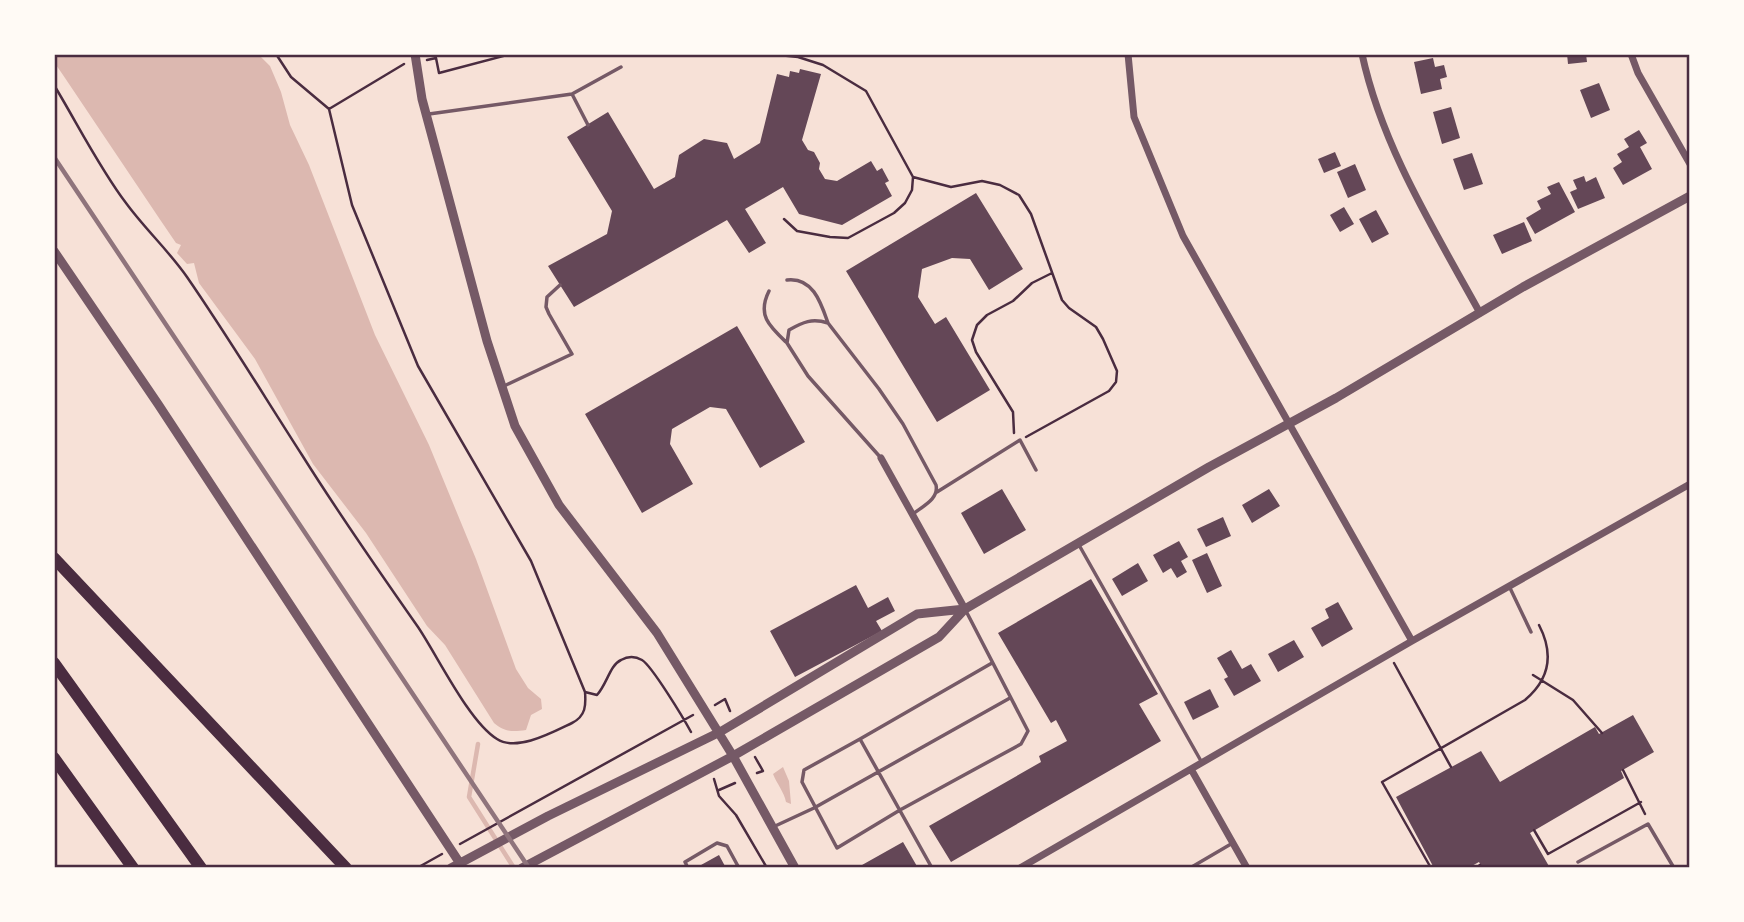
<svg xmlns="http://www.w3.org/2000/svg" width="1744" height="922" viewBox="0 0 1744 922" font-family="'PT Sans Narrow',sans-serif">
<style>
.water{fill:#dcb8b0}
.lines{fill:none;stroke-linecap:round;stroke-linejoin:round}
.stream{stroke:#dcb8b0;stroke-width:4.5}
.building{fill:#644757}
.path{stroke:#4a2c40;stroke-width:2.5}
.service{stroke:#755966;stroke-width:3.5}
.minor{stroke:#755966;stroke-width:7}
.tertiary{stroke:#755966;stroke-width:9}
.motorway{stroke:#4a2c40;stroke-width:12}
.rail{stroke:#8f747c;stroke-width:4.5}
.neatline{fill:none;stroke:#4a2c40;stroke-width:2.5}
</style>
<rect width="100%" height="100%" fill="#f7e1d7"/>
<path class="water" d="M54 54H258L270 66 281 92 290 125 309 165 375 335 429 445 476 559 516 669 528 688 541 699 542 709 531 715 526 730C512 732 505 732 494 723L445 645 427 626 366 533 313 464 255 359 199 283 194 263 187 264 177 253 181 245 176 243 161 221 63 75 54 62Z
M783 767 789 781 791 804 786 802C784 792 777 784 773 774Z"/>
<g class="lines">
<path class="stream" d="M478 744 469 797 514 868"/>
</g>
<path class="building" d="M1567 54H1586L1587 62 1568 64Z
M1433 58 1435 67 1444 65 1447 77 1440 79 1442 89 1421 94 1414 62Z
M800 69 821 74 802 140 808 150 814 152 820 163 819 169 825 179 837 181 871 161 877 171 882 168 889 181 885 183 892 196 842 225 799 214 783 187 745 209 766 243 749 253 727 220 574 307 548 266 607 234 612 211 567 137 608 112 654 189 675 177 679 155 704 139 727 143 734 159 760 143 777 74 789 77 790 71 799 73Z
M1599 83 1610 110 1591 118 1580 90Z
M1451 107 1460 138 1442 144 1433 112Z
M1639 130 1647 143 1640 147 1652 169 1623 185 1613 168 1622 162 1617 154 1629 147 1624 139Z
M1335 152 1341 166 1324 173 1318 159Z
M1472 153 1483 184 1464 190 1453 159Z
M1355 164 1366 190 1348 198 1337 172Z
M1584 176 1586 182 1596 177 1605 198 1578 209 1570 192 1577 189 1573 180Z
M1559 182 1575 212 1535 234 1526 218 1541 209 1537 201 1551 194 1547 187Z
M976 193 1023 269 989 290 970 259 952 258 922 269 918 297 935 324 946 317 990 390 937 422 846 271Z
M1344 207 1354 224 1340 232 1330 215Z
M1376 210 1389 234 1372 243 1359 219Z
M1524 222 1532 241 1502 254 1493 235Z
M737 326 805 442 760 468 726 409 710 407 672 429 670 444 693 484 642 513 585 414Z
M1002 489 1026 530 984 554 961 513Z
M1269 489 1280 506 1252 523 1242 505Z
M1223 517 1231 536 1206 547 1197 529Z
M1179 541 1188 557 1181 561 1187 572 1177 578 1171 568 1163 573 1153 555Z
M1207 553 1222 586 1207 593 1192 560Z
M1138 563 1148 581 1122 596 1112 579Z
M1091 579 1158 694 1139 704 1161 741 951 862 929 826 1041 762 1039 756 1067 741 1056 720 1051 723 998 633Z
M856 585 868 608 888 597 895 611 876 621 882 631 795 677 770 631Z
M1338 602 1353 629 1322 647 1311 628 1329 618 1325 609Z
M1294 640 1304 657 1278 672 1268 654Z
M1231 650 1242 669 1251 664 1261 681 1234 696 1224 679 1228 677 1217 658Z
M1210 689 1219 707 1193 720 1184 702Z
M1633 715 1654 752 1621 771 1624 778 1530 833 1550 868H1482L1479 862 1468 868H1434L1396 797 1481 751 1500 782 1595 727 1599 734Z
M903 842 918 868H863L862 865Z
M719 855 726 868H703L701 865Z"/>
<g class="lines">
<path class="path" d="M276 54 291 77 329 109 352 205 418 366 531 561 585 692 597 695C607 684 610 665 621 660 628 656 635 656 642 660 652 666 684 719 691 732
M769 54 798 57 823 65 866 91 913 177 912 190 905 203 894 213 848 238 830 237 797 231 784 219
M427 60 436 58 439 73 511 54
M54 85C77 123 100 169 126 203 145 229 169 251 187 277 227 335 264 396 302 455 339 514 378 570 418 627 437 655 469 722 497 739 517 752 553 732 572 723 586 716 586 705 585 692
M329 109 404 64
M913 177 951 187 982 181 1000 185 1019 195 1031 214 1062 300 1069 308 1096 327 1103 339 1117 371 1116 382 1109 391 1026 437
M1014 433 1013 412 976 352 972 340 977 325 987 315 1013 301 1032 283 1052 273
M1394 663 1451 767
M1533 675 1573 700 1602 733
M715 705 725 699 730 711
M755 757 763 771 757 773
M1623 770 1645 814
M714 779 719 796 736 815 767 868
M719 790 735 783
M1534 830 1548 854 1641 802
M460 844 693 715
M417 868 442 854
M1431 868 1382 782 1525 700C1550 679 1554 654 1539 625
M1475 868 1480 865"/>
<path class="service" d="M572 94 588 125
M429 114 572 94 621 67
M787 280C813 277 821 303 828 323
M769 291C757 315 769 326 786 342
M504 386 572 354 549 314 546 307 547 297 560 285
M881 458 808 376 787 343 789 330C803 322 812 318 828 323L879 389 903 424 936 485C939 499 923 506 913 514
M937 492 1020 440 1036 470
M1079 545 1201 761
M1510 588 1531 632
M860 739 804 770 802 782 837 848 900 810 1021 744 1028 731 966 611
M773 827 814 808 1010 698
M1578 862 1648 824 1674 868
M688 868 685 862 717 843 727 846 739 868
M932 868 860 739 992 663
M1190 868 1231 844"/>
<path class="minor" d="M1128 54 1134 117 1183 236 1412 641
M1362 54C1382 147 1435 231 1480 313
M1631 54 1638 73 1690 164
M881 458 965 609
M1191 769 1247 868
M1020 868 1412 641 1690 484"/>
<path class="tertiary" d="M415 54 422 99 439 162 487 341 515 426 559 505 657 633 733 756 795 868
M54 251 158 404 463 868
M451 868 548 816 720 732 917 614 965 609
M522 868 733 756 939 637 965 609 1209 467 1336 398 1523 287 1690 196"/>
<path class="motorway" d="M54 558 346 868
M54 663 201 868
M54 758 133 868"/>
<path class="rail" d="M54 157 529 868"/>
</g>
<rect width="1744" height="922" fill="none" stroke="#fffaf5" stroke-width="112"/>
<rect x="56" y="56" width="1632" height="810" class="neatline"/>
</svg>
